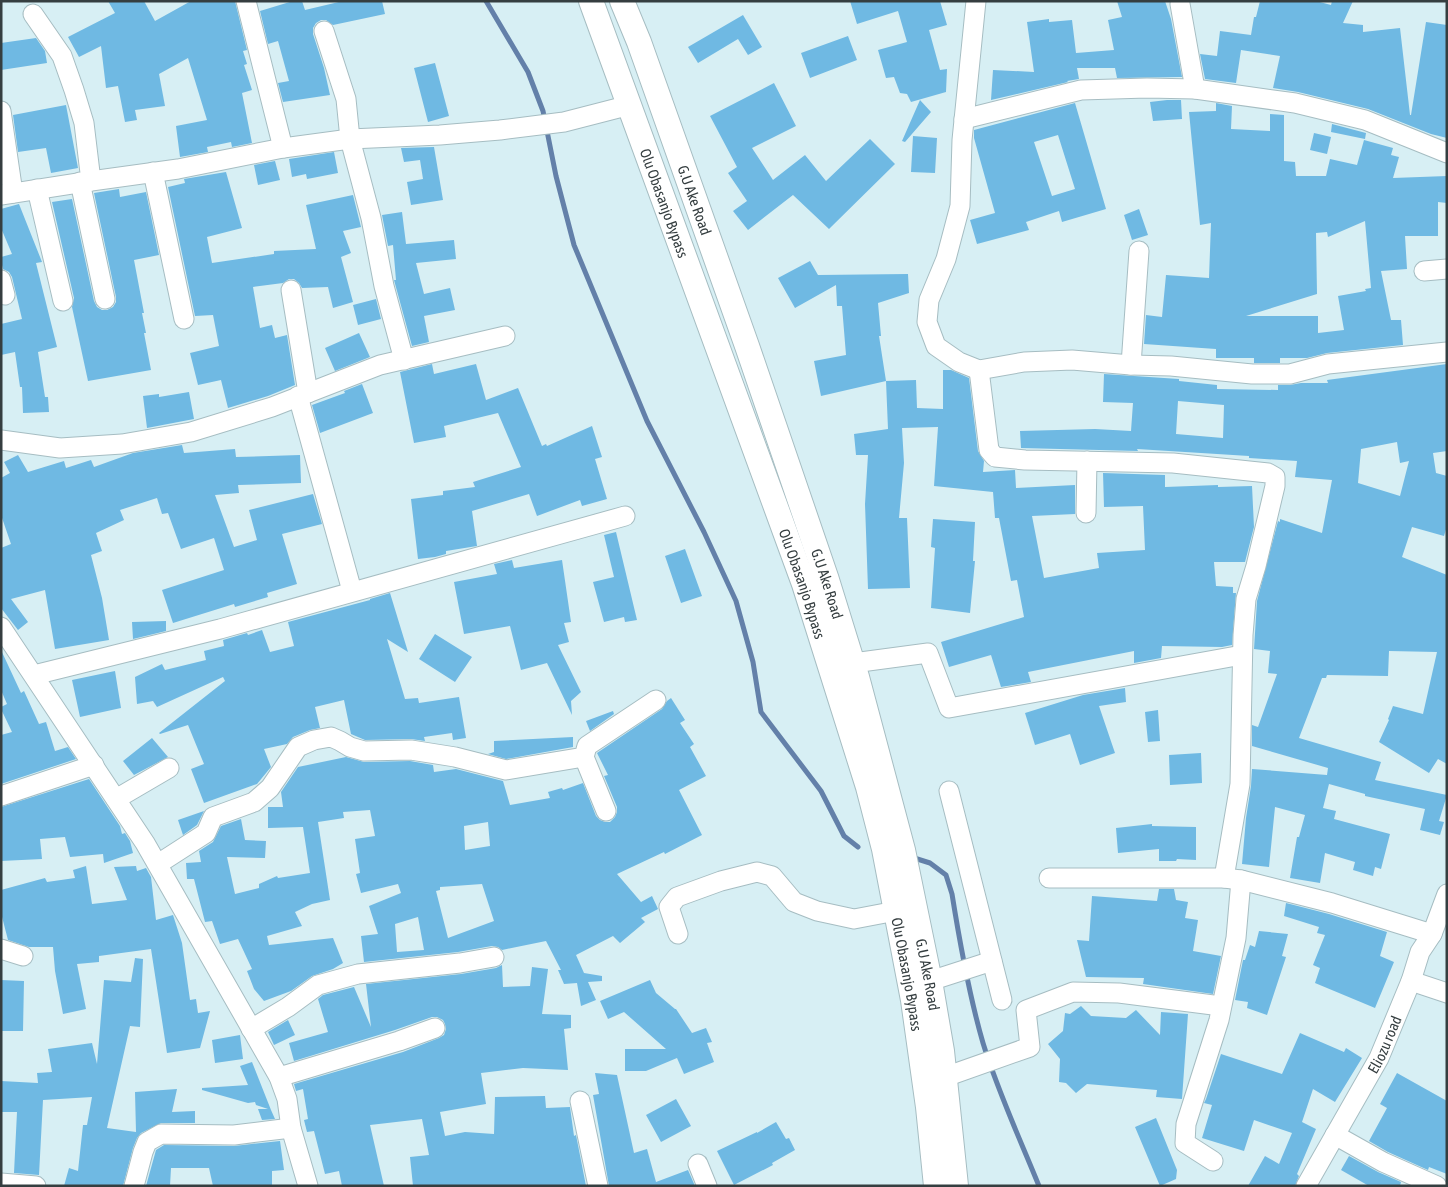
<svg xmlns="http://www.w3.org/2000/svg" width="1448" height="1187" viewBox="0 0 1448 1187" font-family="'Asap Condensed',sans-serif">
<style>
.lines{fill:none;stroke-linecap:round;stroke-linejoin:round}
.stream{stroke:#6380a9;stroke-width:5}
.building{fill:#6fb9e3;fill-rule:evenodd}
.minor-casing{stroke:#a6bdc2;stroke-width:21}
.major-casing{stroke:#a6bdc2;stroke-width:26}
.minor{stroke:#fff;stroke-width:19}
.major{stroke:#fff;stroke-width:24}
.labels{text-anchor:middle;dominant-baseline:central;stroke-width:4;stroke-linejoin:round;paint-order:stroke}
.street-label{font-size:15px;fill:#353e40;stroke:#ecfafd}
</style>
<rect width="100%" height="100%" fill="#d7eff4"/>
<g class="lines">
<path class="stream" d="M486 1 528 72 543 111 556 176 574 245 647 421 704 532 736 601 753 662 761 712 821 791 844 836 858 847
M911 857 930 863 946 875 952 894C960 944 969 995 983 1043 998 1092 1020 1139 1039 1186"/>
</g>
<path class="building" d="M108 1H144L155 21 191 1H235L247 50 243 51 247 64 244 65 252 90 242 93 252 143 232 147 231 142 207 147 208 152 180 157 176 126 207 120 188 58 159 74 165 106 135 110 137 120 125 122 118 86 106 88 101 46 79 57 68 37 115 13Z
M293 1H302L305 10 343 1H382L385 14 333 25 326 20H321L316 23 313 28V34L324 68 330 95 283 102 278 83 289 81 278 41 268 44 260 11Z
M850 1H940L947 25 929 30 940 70 947 69 946 92 911 102 907 94 900 93 894 77 886 78 878 50 907 42 898 11 857 24Z
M1117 1H1165L1171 19 1182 77 1117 78 1115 68H1077L1079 79 1067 81 1068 82 991 100 993 70 1034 72 1027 22 1049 19V22L1072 20 1076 53 1114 50 1108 20 1122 17Z
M1260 1H1316L1331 5 1332 1H1353L1343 23 1363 25V32L1400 28 1410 115H1411L1426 22 1447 25V138L1431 134 1368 109 1298 92 1273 88 1280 56 1241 50 1236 83 1205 79 1200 54 1217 56 1220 31 1251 35 1254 17H1256Z
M743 15 762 47 748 55 738 39 698 63 688 47Z
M848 36 857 60 810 78 801 53Z
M36 38 45 51 47 63 1 70V43Z
M435 63 449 116 428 122 414 68Z
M774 83 796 126 752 148 773 180 805 155 826 181 870 139 895 164 829 229 793 195 748 230 733 211 747 201 728 173 737 167 710 116Z
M920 100 931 112 905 142 902 141Z
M1167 100H1181L1182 119 1153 121 1150 102Z
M1075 103 1106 209 1062 222 1059 211 1026 222 1029 230 977 244 970 220 995 213 974 138V130ZM1058 135 1075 189 1052 196 1034 142Z
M1216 103 1232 106 1231 129 1270 131V114L1284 115V161L1295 162 1296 176H1326L1330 159 1357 165 1364 140 1393 148 1391 155 1399 157 1393 178 1447 176V203L1438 202V236H1405L1407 269 1381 271 1391 320H1401L1403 345 1327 353 1307 358H1280V363H1254V358H1216V349L1144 344 1146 315 1162 317 1166 275 1209 278 1211 223 1200 225 1189 112 1216 111ZM1365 221 1371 288 1365 289 1366 291 1338 296 1344 330 1318 333V316H1246L1317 294 1316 233 1327 232 1328 237Z
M66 105 78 168 51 173 46 148 18 152 13 115Z
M1332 124 1366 133 1365 139 1331 132Z
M1314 133 1331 137 1327 154 1310 150Z
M913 136 937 138 935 173 911 172Z
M434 147 443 200 411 205 407 182 423 179 420 160 404 162 401 148Z
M334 152 338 173 307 179 306 174 292 177 289 159Z
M275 161 280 180 258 185 254 165Z
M226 172 242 228 207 237 212 263 274 254V251L316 249 306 205 353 195 361 227 343 231 351 253 341 257 353 302 333 308 328 287 302 288 299 283 294 279H289L283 283 253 287 260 328 272 325 275 338 287 335 295 385 268 396 228 408 221 380 198 385 190 353 219 346 213 315 195 316 168 187 185 183 184 179Z
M119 189 120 197 146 192 159 255 134 260 144 313H142L146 333H144L151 370 88 381 72 307 74 298 52 202 72 199 94 301 97 307 102 310H107L113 307 116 302V297L94 193Z
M19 204 42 262 36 263 57 347 38 352 45 397H48L49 412 23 413 22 387H20L15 352 1 355V324L22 319 12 277 9 272 3 269 1 261V257L12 254 1 228V209Z
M1139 209 1148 235 1132 240 1124 215Z
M402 212 406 244 454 240 456 259 416 263 424 294 450 288 455 310 424 316 429 342 412 346 394 280H396L393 245 388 246 382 215Z
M810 261 818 275 908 274 909 293 878 303 881 336H879L886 381 821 396 814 361 846 355 842 306H837L836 285 795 308 778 278Z
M376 299 381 319 358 325 353 305Z
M359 333 370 357 335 371 325 348Z
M432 364 434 374 476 364 486 400 518 388 542 446 546 444 547 446 592 426 602 457 595 459 607 499 582 506 580 500 537 516 529 494 472 511 477 546 446 551V554L435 557 418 559 411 499 443 495V491L475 487 473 482 521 467 498 413 444 426 446 437 414 443 400 372Z
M1447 364V451L1433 453 1436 473 1447 476V526L1444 536 1412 527 1402 557 1447 575V764L1438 759 1429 773 1379 742 1389 720 1388 719 1393 706 1423 714 1437 652 1389 651 1388 676 1327 675 1326 678H1322L1299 738 1381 762 1375 780 1447 795 1439 821 1444 822 1440 835 1420 830 1425 809 1365 796V794L1329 784 1323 808 1336 811 1334 819 1390 834 1381 869 1375 867 1373 876 1353 870 1355 862 1325 853 1320 883 1290 878 1297 837H1299L1305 815 1275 807 1269 867 1242 864 1246 818 1251 786 1252 769 1327 775 1328 768 1252 746V725L1258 727 1277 674 1268 673 1270 651 1254 649 1257 601 1278 521 1280 522V519L1322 533 1332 480 1295 477 1297 461 1249 458V456L1137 449 1138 451 1021 448 1020 431 1095 429 1131 431 1133 403 1103 402 1104 374 1179 379V381L1217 385V389L1278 390V385H1290L1301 383H1328L1327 380ZM1178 401 1224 405 1223 438 1176 434ZM1397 442 1400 463 1409 461 1400 496 1358 483 1361 449Z
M943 370H951L969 378 978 451 984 461 983 472 1015 470 1016 488 1075 485V514L1032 516 1044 578 1099 568 1097 553 1145 550 1143 506 1104 507 1103 473 1165 475V487L1218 485V487L1252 486 1254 527 1245 562H1214L1216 586 1233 587V593H1236L1232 645 1222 647 1162 646 1161 658 1134 663V651L1028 672 1031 682 1001 687 991 655 949 667 941 642 1024 617 1017 580 1011 581 999 518H995L993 492 934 486 938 427 902 428 904 463 899 518H907L910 588 868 589 865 504 868 455H856L854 434 888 429 886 381 916 380 917 408 943 409Z
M362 384 373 413 320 433 312 405 345 393 344 391Z
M189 392 194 419 147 428 143 396 159 394V397Z
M182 445 184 453 235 449 236 457 300 455 301 483 238 485 239 493 215 495 234 547 257 540 249 510 313 494 322 524 282 534 297 584 267 593 268 597 235 607 234 604 173 623 162 590 224 570 214 538 181 549 168 513 162 514 157 498 120 510 124 520 96 533 102 551 91 555 102 598 109 640 55 649 45 590 11 599 28 622 18 630 1 608V548L11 544 1 515V478L10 473 4 462 18 455 28 472 64 461 66 468 91 460 94 467 133 453Z
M933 519 975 522 973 561H975L970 613 931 608 935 548 931 547Z
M616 532 637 620 625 622 624 617 604 622 593 582 614 577 604 535Z
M685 549 702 596 681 603 665 556Z
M512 560 514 568 562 560 571 622 564 623 569 642 558 645 581 692 571 701 572 715 547 663 521 670 510 626 464 634 454 582 497 574 494 564Z
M390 593 408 652 387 639 405 699 418 698 419 703 459 697 466 738 453 740 452 733 424 737 425 741 411 739 365 740 351 734 344 700 315 707 320 728 310 730 293 737 287 744 264 749 271 767 257 784 204 803 191 769 204 764 188 725 160 734 159 733 225 681 223 677 157 707 153 701 137 704 135 677 162 664 165 670 206 660 204 651 224 646 223 640 247 633 248 635 262 630 270 652 294 646 288 622 370 600V599Z
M166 621V631L133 639 132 622Z
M435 634 472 657 455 682 419 659Z
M1 650 21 693 24 691 39 724 46 722 55 751 68 747 76 759 1 784V735L12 732 1 709V707L7 704 1 690Z
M115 671 121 708 80 717 72 680Z
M1125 688 1126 702 1099 706 1115 753 1080 765 1070 734 1035 745 1025 713 1083 695Z
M671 698 685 720 680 723 694 744 690 747 706 776 679 790 702 835 665 854 664 852 617 874 641 902 652 896 658 909 641 918 645 922 620 943 613 936 576 955 584 973 602 976V981L588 982 596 1000 581 1006 577 983 564 984 558 970H561L546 941 502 950 498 947 492 946 458 952 364 962 361 936 378 934 369 906 401 893 398 884 361 893 356 874 360 873 355 839 375 836 370 810 343 812 344 818 318 822 330 900 312 904 295 912 302 926 267 936 269 945 333 938 343 963 333 969 312 976 291 991 264 1001 254 989 247 971 252 969 238 939 220 944 212 921 205 922 194 879H187L186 863 201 862 199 851 213 842 221 826 241 819 245 840 266 841 265 858 227 857 235 894 259 888V884L277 876 278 878 310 873 303 827 268 828V807H283L281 792 298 767 346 757 364 762 410 761 433 765 434 772 456 769 503 781 510 805 550 798 548 792 562 788 563 790 583 783 596 816 600 820 605 822H610L615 817 617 812V807L604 776 608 775 597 753 662 709 667 701ZM488 822 490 846 465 850 464 826ZM482 884 494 921 448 938 436 891 440 890V887ZM418 917 424 950 397 952 395 924Z
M1158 710 1160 741 1148 742 1145 712Z
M613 711 614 714 590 731 586 721Z
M573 737V747L506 759 488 754 494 752V741Z
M152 738 168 757 134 775 123 761Z
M1201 753 1202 783 1170 785 1169 755Z
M89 779 120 826 122 834 125 833 130 841 133 853 104 863 103 854 70 857 65 837 40 839 42 859 1 861V807Z
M204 811 197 825 183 835 178 820Z
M1152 824V826L1196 827V860L1177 859 1176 861H1159V849L1118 853 1116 828Z
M86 866 92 904 127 900 114 867 136 866 137 871 146 868 151 877 156 920 173 915 182 943 190 1000 196 999 198 1013 210 1011 200 1048 167 1053 151 949 99 956V962L77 964 86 1009 63 1014 55 971 53 947H29L8 940 1 913V890L45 878 47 882 75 878 73 870Z
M1159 889H1174L1176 900 1188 902 1185 918 1198 920 1193 951 1221 956 1213 994 1143 984 1144 978 1086 977 1077 940 1089 941 1092 896 1157 901Z
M1286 903 1329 914 1387 932 1380 956 1394 962 1375 1008 1315 983 1320 968 1313 965 1325 935 1317 933 1319 927 1284 916Z
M1259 931 1288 934 1282 956 1286 957 1267 1015 1247 1008 1248 1002 1235 1000 1243 960H1245L1250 945 1255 947Z
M135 958 143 959 140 1027 130 1026 107 1128 136 1132 135 1092 177 1089 172 1112 195 1111V1123H161L141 1133 137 1138 133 1148 123 1186H64L69 1168 78 1171 83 1125H87L92 1097 43 1100 39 1175 14 1173 17 1112H1V1081L38 1083 37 1073 52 1072 48 1049 92 1043 97 1064 104 980 131 982Z
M502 965 503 987 530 986 532 967 548 969 542 1014 571 1015V1028L564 1029 568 1070 523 1068 481 1073 486 1104 440 1112 445 1136 465 1132 494 1134 495 1097 545 1096 546 1108 570 1107 574 1136 576 1135 586 1186H413L410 1157 429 1155 422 1119 370 1125 384 1186H342L339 1171 325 1174 314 1131 307 1132 304 1120 308 1119 303 1089 296 1091 294 1084 403 1052 439 1038 444 1035 446 1029 445 1024 443 1020 437 1017H432L395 1030 294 1061 289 1043 328 1032 318 999 323 995 354 987 371 1027 366 984 461 974 496 968Z
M1 980 24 981 23 1031H1Z
M650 980 656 993 675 1009H676L692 1033 706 1028 712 1042 707 1043 714 1062 684 1074 677 1058 646 1071H625V1049H666L624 1012 608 1019 600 1001Z
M1081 1006 1091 1016 1126 1018 1136 1010 1160 1035 1161 1012 1188 1014 1182 1099 1156 1097 1157 1090 1087 1084 1076 1093 1066 1083 1059 1082 1060 1059 1048 1044 1063 1031 1065 1013 1070 1014Z
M288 1020 295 1035 274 1045 268 1032Z
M1300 1033 1344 1052 1346 1048 1362 1058 1335 1102 1313 1089 1302 1122 1316 1129 1297 1174 1299 1176 1295 1186H1248L1265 1156 1279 1164 1292 1133 1254 1120 1244 1151 1202 1138 1212 1105 1204 1103 1206 1099 1221 1054 1282 1074Z
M240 1035 243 1059 215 1063 212 1040Z
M252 1062 271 1110 275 1119 262 1120 258 1109H268L256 1105 255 1102 248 1103 202 1090V1088L248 1085 240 1066Z
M595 1073 617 1075 634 1153 647 1149 656 1182 688 1170 695 1186H609L593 1095 599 1094Z
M1397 1073 1447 1101V1174L1429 1167 1428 1170 1388 1152 1369 1141 1387 1108 1380 1104Z
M676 1099 691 1126 661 1142 646 1115Z
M1156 1118 1177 1170 1176 1179 1160 1186 1135 1127Z
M776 1122 786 1139 789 1138 795 1150 772 1163 773 1165 734 1185 717 1151 757 1132V1133Z
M280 1141 284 1170 272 1171V1186H213L209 1168H171L170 1186H146L156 1150 164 1145 234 1146Z
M1349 1156 1378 1172 1401 1182 1400 1186H1369L1341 1170Z"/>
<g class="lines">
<g class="minor-casing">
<g id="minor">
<path d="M246 1 283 148"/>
<path d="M976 1 962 140 960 206 946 259 929 300 927 322 936 346 959 362 979 370 1024 362 1072 360 1131 365 1171 366 1252 374H1290L1328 364 1447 352"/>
<path d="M1180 4 1195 89"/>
<path d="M33 14 62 56 74 90 84 123 91 181"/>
<path d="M324 31 346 99 350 139 371 218 384 286 404 360"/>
<path d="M1 111 13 193"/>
<path d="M964 119 1081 90 1147 88 1195 89 1295 103 1365 120 1447 153"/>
<path d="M153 172 184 319"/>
<path d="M80 182 105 299"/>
<path d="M37 189 63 301"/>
<path d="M1 195 91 181 178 169 283 148 350 139 440 135 500 130 564 122 630 105"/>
<path d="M1424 271 1447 269"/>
<path d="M1 280 5 295"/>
<path d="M291 290 308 393"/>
<path d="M1131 365 1139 251"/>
<path d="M979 370 989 450 995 457 1025 460 1173 463 1268 473 1275 477V486L1256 566 1246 599 1243 635 1240 784 1224 878"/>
<path d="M298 396 352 591"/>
<path d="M1 440 60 448 122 444 191 432 272 407 380 365 505 336"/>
<path d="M1086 513 1087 461"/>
<path d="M1 627 145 843 279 1077 287 1099 291 1128 308 1186"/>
<path d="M853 663 928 653 949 708 1242 655"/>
<path d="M34 675 220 629 625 516"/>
<path d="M584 757 606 811"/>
<path d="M949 791 1002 1000"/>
<path d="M1 796 94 765"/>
<path d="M116 799 169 768"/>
<path d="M158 864 206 833 213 817 254 802 270 788 298 747 314 740 331 737 340 741 350 747 364 751 411 750 455 757 506 770 584 757 587 746 656 700"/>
<path d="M1049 878H1224L1241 880 1332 903 1432 934"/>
<path d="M678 934 669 907 677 897 721 881 757 872 772 876 794 902 817 911 854 919 896 911"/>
<path d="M1 949 23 956"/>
<path d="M930 981 992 961"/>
<path d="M1411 981 1447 993"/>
<path d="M251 1029 288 1007 318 985 358 974 460 963 494 957"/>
<path d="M279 1077 399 1041 435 1028"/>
<path d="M945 1077 1030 1047 1026 1010 1073 992 1119 993 1221 1006"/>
<path d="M580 1101 598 1186"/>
<path d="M1335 1135 1383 1162 1437 1186"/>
<path d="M1213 1161 1185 1143 1186 1124 1219 1020 1236 938 1241 880"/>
<path d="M698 1164 707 1186"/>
<path d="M1 1183 36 1186"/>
<path d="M134 1186 143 1152 147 1142 161 1134 234 1135 291 1128"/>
<path id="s1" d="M1306 1186 1379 1058 1411 981 1420 952 1432 934 1447 894"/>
</g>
</g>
<g class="major-casing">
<g id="major">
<path id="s2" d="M591 1 804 584 868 787 884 849 913 1000 928 1107 936 1186"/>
<path id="s3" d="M622 1 639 42 747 346 827 580 857 677 903 850 930 981 942 1051 956 1186"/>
</g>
</g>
<use href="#minor" class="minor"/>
<use href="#major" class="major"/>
</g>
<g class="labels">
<g class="street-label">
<text stroke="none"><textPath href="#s3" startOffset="212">G.U Ake Road</textPath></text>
<text stroke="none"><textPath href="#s2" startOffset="215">Olu Obasanjo Bypass</textPath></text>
<text stroke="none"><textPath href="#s2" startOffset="620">Olu Obasanjo Bypass</textPath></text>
<text stroke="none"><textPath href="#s3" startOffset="618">G.U Ake Road</textPath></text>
<text stroke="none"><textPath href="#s2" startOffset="1025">Olu Obasanjo Bypass</textPath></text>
<text stroke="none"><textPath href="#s3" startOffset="1022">G.U Ake Road</textPath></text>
<text stroke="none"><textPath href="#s1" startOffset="162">Eliozu road</textPath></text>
</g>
</g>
<rect width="1448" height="1187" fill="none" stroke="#353e40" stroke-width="5"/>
</svg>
